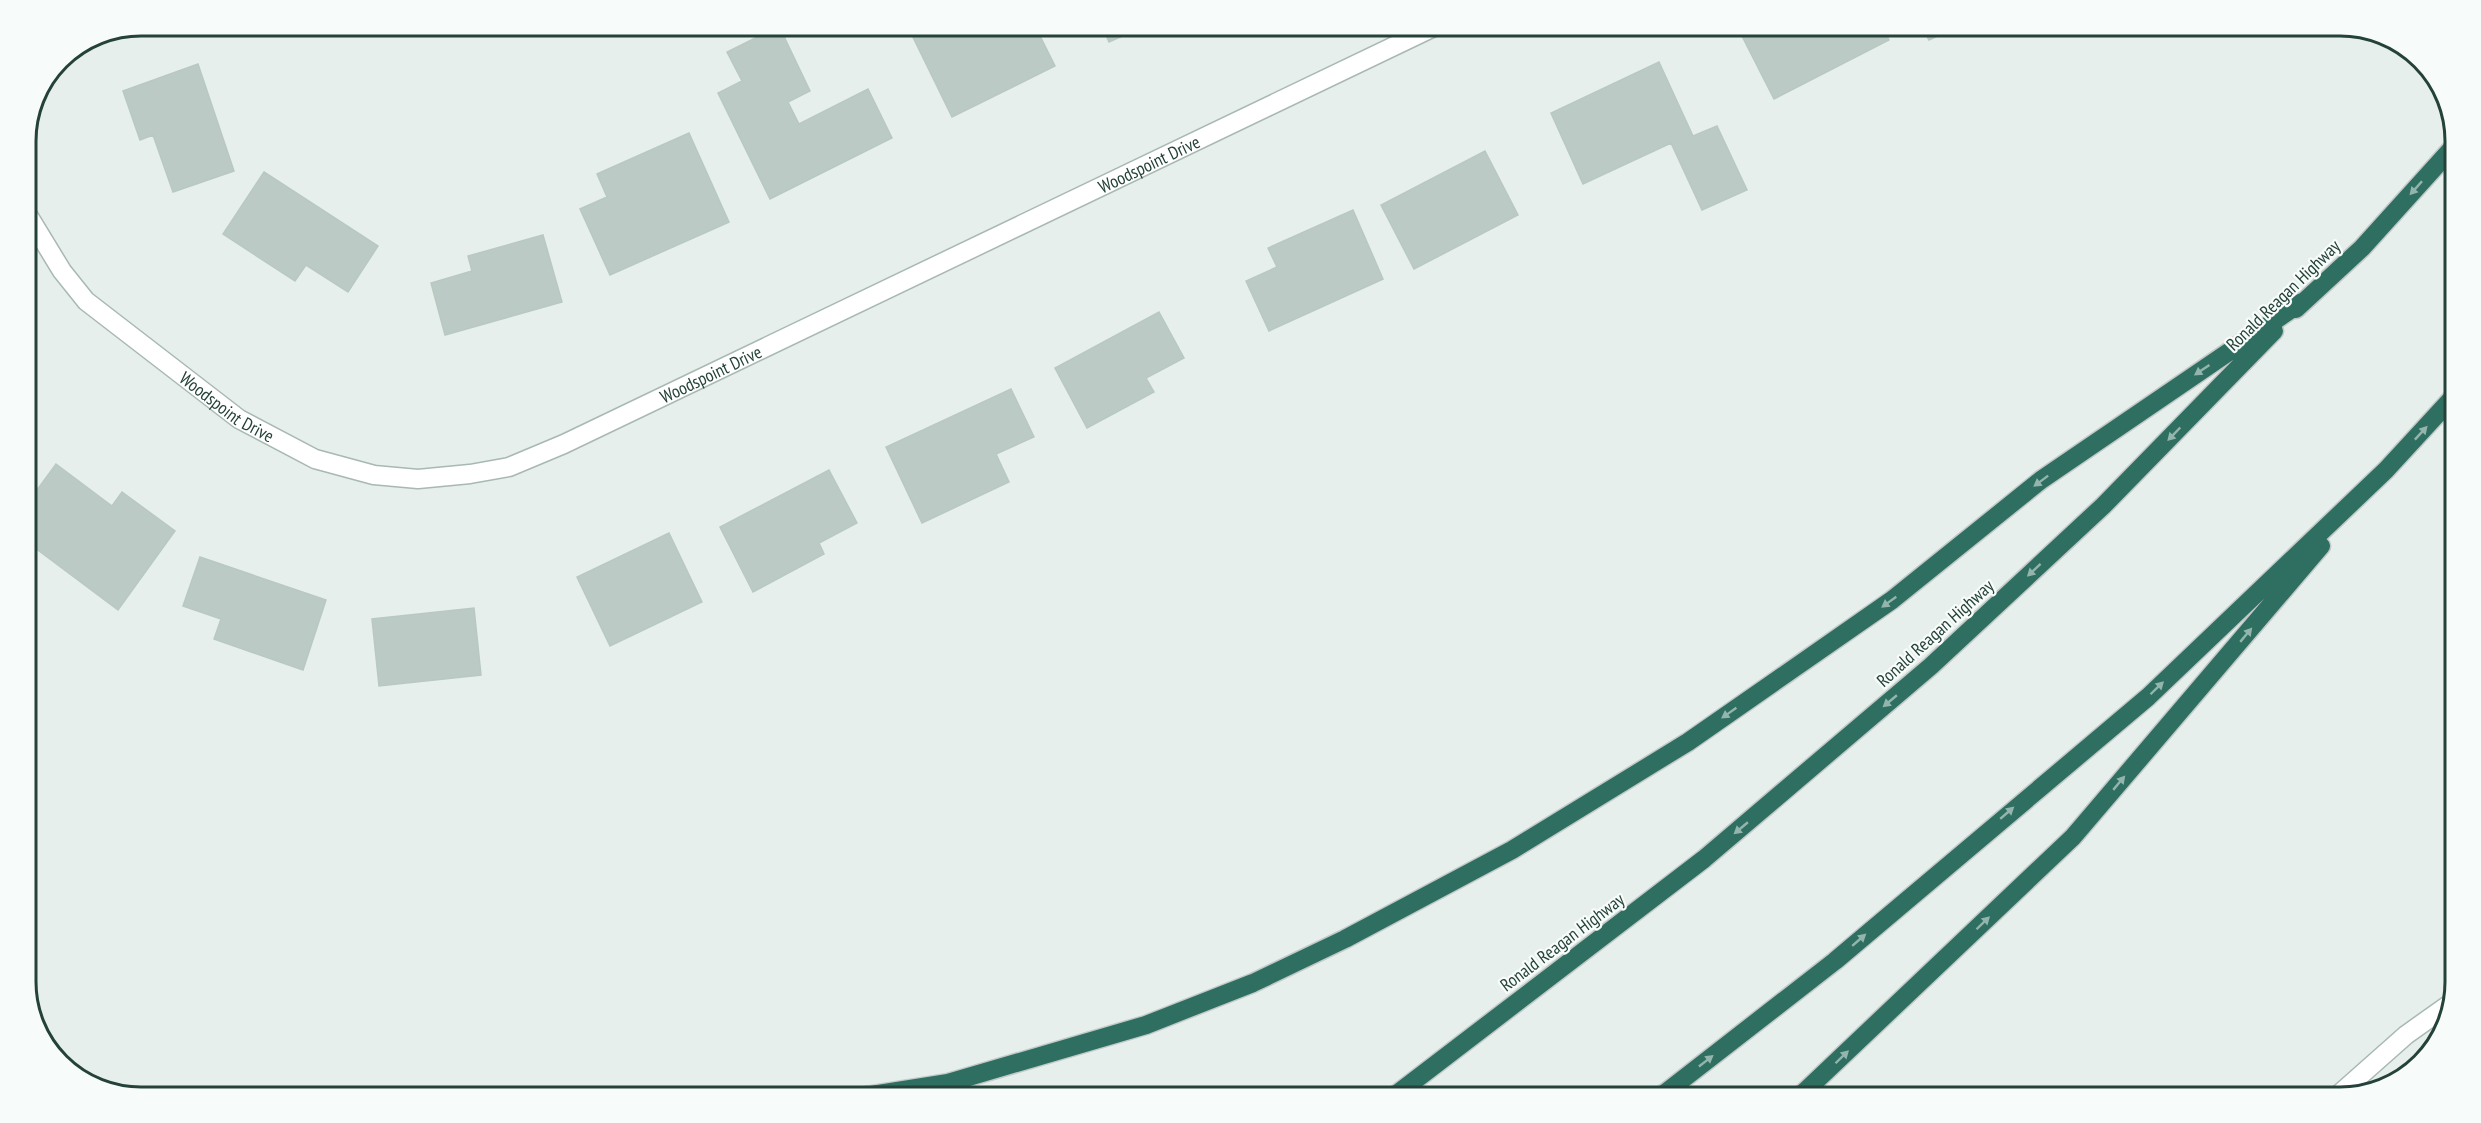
<svg xmlns="http://www.w3.org/2000/svg" width="2481" height="1123" viewBox="0 0 2481 1123" font-family="'PT Sans Narrow',sans-serif">
<style>
.building{fill:#bbcac4;stroke:#b8c9c2;stroke-width:1.5}
.lines{fill:none;stroke-linecap:round;stroke-linejoin:round}
.minor-casing{stroke:#a8b8b2;stroke-width:21}
.motorway-casing{stroke:#c2cac8;stroke-width:21}
.minor{stroke:#fff;stroke-width:18}
.motorway{stroke:#2f6f62;stroke-width:18}
.oneway{fill:#93b5ae}
.labels{text-anchor:middle;dominant-baseline:central;stroke-width:4.5;stroke-linejoin:round;paint-order:stroke}
.street-label{font-size:18px;fill:#24423a;stroke:#f7fbf9}
.rim{fill:none;stroke:#24423a;stroke-width:3}
</style>
<rect width="100%" height="100%" fill="#e6efeb"/>
<path class="building" d="M779 26 810 91 788 102 799 124 868 89 892 138 770 199 718 93 742 81 727 52Z
M921 26H1035L1055 66 952 117 910 31Z
M1102 26H1145L1109 42Z
M1752 26H1882L1889 40 1774 99 1740 32Z
M1921 26H1959L1929 40Z
M1659 62 1693 136 1717 126 1747 190 1702 210 1671 143 1583 184 1551 113Z
M198 64 234 171 173 192 153 135 140 140 123 91Z
M689 133 729 222 610 275 580 209 607 197 597 174Z
M1485 151 1518 215 1414 269 1381 205Z
M264 172 378 246 348 292 306 265 295 281 223 234Z
M1353 210 1383 279 1269 331 1246 281 1277 267 1268 248Z
M543 235 562 302 445 335 431 283 472 271 468 256Z
M1159 312 1184 358 1146 378 1154 392 1087 428 1055 368Z
M1011 389 1034 437 996 454 1009 482 922 523 886 447Z
M56 464 112 506 122 492 175 531 118 610 26 541V505Z
M829 470 857 523 819 543 824 554 753 592 720 527Z
M669 533 702 602 610 646 577 577Z
M200 557 326 600 303 670 214 639 221 619 183 606Z
M474 608 481 675 379 686 372 619Z"/>
<g class="lines">
<g class="minor-casing">
<g id="minor">
<path id="s1" d="M26 212 62 271 86 301 239 419 315 459 374 475 418 479 470 474 509 467 564 444 1436 26"/>
<path d="M2336 1097 2406 1035 2451 1003"/>
</g>
</g>
<g class="motorway-casing">
<path id="motorway" d="M2296 309 2362 248 2455 145
M859 1097 948 1083 1146 1025 1253 983 1345 939 1512 850 1688 742 1892 600 2041 480 2302 302
M1393 1097 1704 859 1931 666 2103 506 2274 331
M1660 1097 1835 961 2148 697 2386 470 2455 395
M1799 1097 2073 837 2321 546"/>
</g>
<use href="#minor" class="minor"/>
<use href="#motorway" class="motorway"/>
</g>
<defs><path id="oneway-solid" d="M-6-.8H1V-3.2L6.5 0L1 3.2V.8H-6Z" transform="scale(1.5)"/></defs>
<g class="oneway">
<use href="#oneway-solid" transform="translate(2416 188) rotate(132)"/>
<use href="#oneway-solid" transform="translate(2202 370) rotate(146)"/>
<use href="#oneway-solid" transform="translate(2421 433) rotate(-47)"/>
<use href="#oneway-solid" transform="translate(2174 434) rotate(134)"/>
<use href="#oneway-solid" transform="translate(2041 481) rotate(143)"/>
<use href="#oneway-solid" transform="translate(2034 570) rotate(137)"/>
<use href="#oneway-solid" transform="translate(1889 602) rotate(144)"/>
<use href="#oneway-solid" transform="translate(2246 635) rotate(-50)"/>
<use href="#oneway-solid" transform="translate(2157 688) rotate(-44)"/>
<use href="#oneway-solid" transform="translate(1890 701) rotate(140)"/>
<use href="#oneway-solid" transform="translate(1729 713) rotate(145)"/>
<use href="#oneway-solid" transform="translate(2119 783) rotate(-50)"/>
<use href="#oneway-solid" transform="translate(2007 813) rotate(-41)"/>
<use href="#oneway-solid" transform="translate(1741 828) rotate(140)"/>
<use href="#oneway-solid" transform="translate(1983 923) rotate(-44)"/>
<use href="#oneway-solid" transform="translate(1859 940) rotate(-41)"/>
<use href="#oneway-solid" transform="translate(1842 1057) rotate(-44)"/>
<use href="#oneway-solid" transform="translate(1706 1061) rotate(-38)"/>
</g>
<g class="labels">
<g class="street-label">
<text stroke="none"><textPath href="#s1" startOffset="1292">Woodspoint Drive</textPath></text>
<text transform="translate(2283 295) rotate(-44)">Ronald Reagan Highway</text>
<text stroke="none"><textPath href="#s1" startOffset="806">Woodspoint Drive</textPath></text>
<text stroke="none"><textPath href="#s1" startOffset="284">Woodspoint Drive</textPath></text>
<text transform="translate(1935 633) rotate(-42)">Ronald Reagan Highway</text>
<text transform="translate(1562 942) rotate(-37)">Ronald Reagan Highway</text>
</g>
</g>
<path d="M0 0H2481V1123H0ZM141 36H2340A105 105 0 0 1 2445 141V982A105 105 0 0 1 2340 1087H141A105 105 0 0 1 36 982V141A105 105 0 0 1 141 36Z" fill="#f7fbf9" fill-rule="evenodd"/>
<path class="rim" d="M141 36H2340A105 105 0 0 1 2445 141V982A105 105 0 0 1 2340 1087H141A105 105 0 0 1 36 982V141A105 105 0 0 1 141 36Z"/>
</svg>
